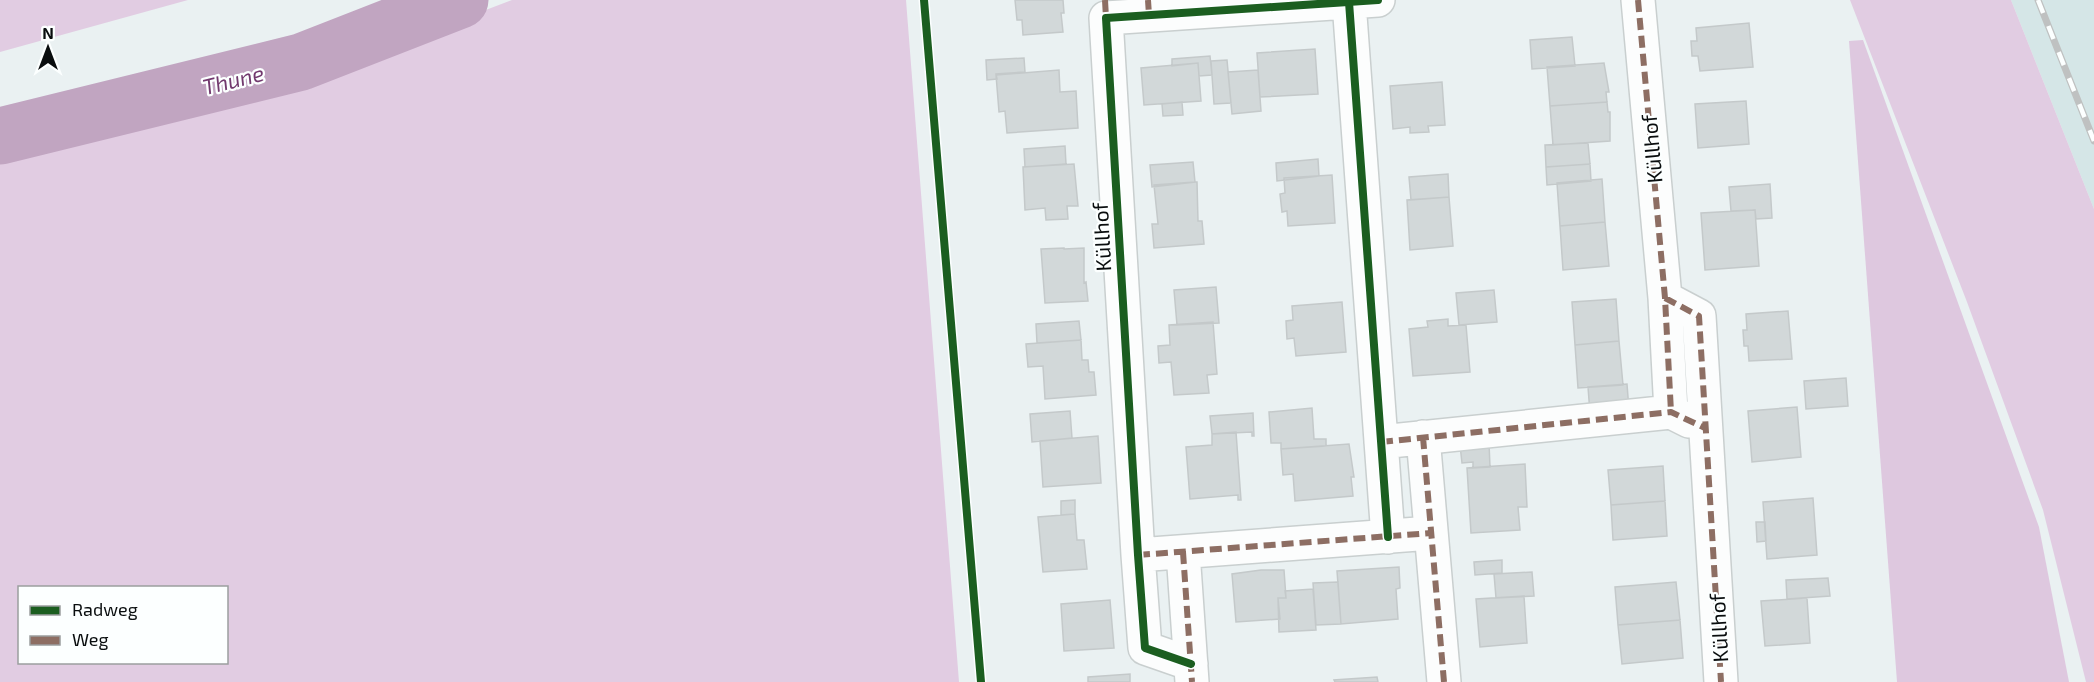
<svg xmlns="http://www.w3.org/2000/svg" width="2094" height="682" viewBox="0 0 2094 682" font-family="'Exo 2',sans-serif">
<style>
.built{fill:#d5e6e7}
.green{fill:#e1cce2;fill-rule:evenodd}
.forest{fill:#dec8df}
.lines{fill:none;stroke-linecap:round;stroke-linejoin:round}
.river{stroke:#c1a5c1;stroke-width:57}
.building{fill:#d2d8d9;stroke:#c4c9ca;stroke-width:1.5}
.minor-casing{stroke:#c9cfcf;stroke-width:36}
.minor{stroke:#fcfdfd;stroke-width:33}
.rail-casing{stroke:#bfc1c1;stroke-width:7}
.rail{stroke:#fcffff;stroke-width:4.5;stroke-dasharray:14;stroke-linecap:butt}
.quiet{stroke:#8d6e63;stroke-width:6;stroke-dasharray:12 6;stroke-linecap:butt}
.cycleway-casing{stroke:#fcffff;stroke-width:11}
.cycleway{stroke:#1b5e20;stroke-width:8}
.labels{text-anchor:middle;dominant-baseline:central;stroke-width:4.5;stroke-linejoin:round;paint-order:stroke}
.street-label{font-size:21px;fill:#090d0e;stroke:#fcffff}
.water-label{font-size:22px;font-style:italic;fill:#72396e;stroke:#fcffff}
</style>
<rect width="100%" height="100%" fill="#eaf1f2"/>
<path class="built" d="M2011 0H2094V209Z"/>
<path class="green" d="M0 0H188L0 52Z
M512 0H906L959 682H0V164L307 78ZM20 588H226V662H20Z
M1850 0H2011L2094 209V682H2086L2043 510 1967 302Z"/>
<path class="forest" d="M1863 40 2039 527 2069 682H1897L1849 41Z"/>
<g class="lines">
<path class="river" d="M0 136 301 62 460 0"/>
</g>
<path class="building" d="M1015 0H1063L1064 13H1061L1063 32 1023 35 1022 20H1017Z
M1749 23 1753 67 1700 71 1698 56H1692L1691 41H1697L1696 28Z
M1572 37 1575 66 1532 69 1530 40Z
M1315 49 1318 94 1260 97 1257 53Z
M1210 56 1212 75 1199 76 1198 63 1172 66V59Z
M1024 58 1025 72 996 74 997 79 987 80 986 60Z
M1227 60 1231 103 1214 104 1211 61Z
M1198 63 1201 101 1144 105 1141 68Z
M1604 63 1609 92H1606L1607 102 1550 106 1547 67Z
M1059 70 1060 92 1076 91 1078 128 1007 133 1005 111 999 112 996 75Z
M1258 70 1261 111 1232 114 1228 72Z
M1442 82 1445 125 1428 126 1429 132 1410 133V127L1393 129 1390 86Z
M1746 101 1749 144 1698 148 1695 104Z
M1182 102 1183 115 1163 116 1162 104Z
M1607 102 1608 112H1610V141L1553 145 1550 106Z
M1588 143 1590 164 1546 167 1545 145Z
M1065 146 1066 164 1025 167 1024 149Z
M1318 159 1319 176 1277 181 1276 163Z
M1193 162 1195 182 1152 187 1150 165Z
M1074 164 1078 206H1067L1068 219 1046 220 1045 208 1025 210 1023 167Z
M1590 164 1591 181 1547 185 1546 167Z
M1448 174 1449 197 1411 200 1409 177Z
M1332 175 1335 223 1288 226 1287 211 1282 212 1280 194 1285 193 1284 178Z
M1602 179 1605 222 1560 226 1557 183Z
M1195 182H1197L1198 221H1202L1204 244 1154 248 1152 224H1158L1154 185Z
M1770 184 1772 218 1756 219 1755 210 1731 211 1729 187Z
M1449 197 1453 246 1410 250 1407 200Z
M1755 210 1759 266 1705 270 1701 213Z
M1605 222 1609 266 1563 270 1560 226Z
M1064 248V249L1084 248V283L1086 282 1088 301 1045 303 1041 249Z
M1216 287 1219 323 1177 325 1174 290Z
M1494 290 1497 322 1459 325 1456 293Z
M1616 299 1619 341 1575 345 1572 302Z
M1342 302 1346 352 1296 356 1294 338 1287 339 1286 321 1293 320 1292 306Z
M1788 311 1792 359 1749 361 1748 346H1744L1743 330H1747L1746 314Z
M1448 319V326L1466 325 1470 372 1413 376 1409 329 1428 327 1427 321Z
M1079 321 1081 340 1037 343 1036 324Z
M1213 322 1217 374 1207 375 1209 393 1174 395 1171 362 1159 363 1158 346 1170 345 1169 325Z
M1081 340 1082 360H1088L1089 372H1094L1096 395 1045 399 1043 366 1028 367 1026 344Z
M1619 341 1623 385 1578 388 1575 345Z
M1846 378 1848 406 1806 409 1804 381Z
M1627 384 1629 410 1590 413 1588 387Z
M1797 407 1801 457 1752 462 1748 411Z
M1312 408 1314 439H1326V446L1281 449V443H1271L1269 412Z
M1070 411 1072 438 1032 442 1030 414Z
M1253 413 1254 436H1252V432L1212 434 1210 416Z
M1236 432 1241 500H1238V495L1190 499 1186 447 1212 445V434Z
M1098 436 1101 483 1043 487 1040 441Z
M1489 443 1490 467 1473 468V462L1462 463 1460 445Z
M1349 444 1354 477H1351L1353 496 1295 501 1293 474 1283 475 1281 449Z
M1525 464 1527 507H1518L1520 530 1471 533 1467 468Z
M1663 466 1665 501 1611 505 1608 470Z
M1813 498 1817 555 1767 559 1763 502Z
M1075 500V514L1061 515V501Z
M1665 501 1667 536 1613 540 1611 505Z
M1075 514 1077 540H1084L1087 569 1043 572 1038 517Z
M1756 522H1765L1766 541 1757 542Z
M1502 560V573L1475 575 1474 562Z
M1399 567 1400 588 1396 589 1398 619 1341 624 1337 571Z
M1261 570H1284L1286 598H1278L1280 619 1236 622 1232 574Z
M1532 572 1534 596 1496 598 1494 574Z
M1828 578 1830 596 1787 599 1786 580Z
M1338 582 1341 624 1316 625 1313 583Z
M1676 582 1680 620 1618 625 1615 587Z
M1313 589 1316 630 1279 632 1278 598H1286L1285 591Z
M1524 596 1527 643 1480 647 1476 599Z
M1807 598 1810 643 1765 646 1761 601Z
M1110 600 1114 648 1064 651 1061 604Z
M1680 620 1683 658 1622 664 1618 625Z
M1130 674V682H1088V677Z
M1377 677 1378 682H1335L1334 680Z"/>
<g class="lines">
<g class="minor-casing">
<path id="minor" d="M1638 0 1665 298 1671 412
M1349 2 1388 537
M1665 298 1699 316 1721 682
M1423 437 1444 682
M1381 442 1671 412 1689 421
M1183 552 1192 682
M1138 555 1431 533
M1191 664 1145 648 1138 555 1106 18 1378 0"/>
</g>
<use href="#minor" class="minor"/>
<g class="rail-casing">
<path id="rail" d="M2038 0 2094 141"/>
</g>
<use href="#rail" class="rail"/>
<path class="quiet" d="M1105 0 1106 18
M1148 0 1149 15
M1638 0 1665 298 1671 412
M1665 298 1699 316 1721 682
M1423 437 1444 682
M1381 442 1671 412 1707 429
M1183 552 1192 682
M1138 555 1431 533"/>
<g class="cycleway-casing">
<path id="cycleway" d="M924 0 981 682
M1349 2 1388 537
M1191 664 1145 648 1138 555 1106 18 1378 0"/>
</g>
<use href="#cycleway" class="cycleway"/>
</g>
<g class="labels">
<g class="street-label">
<text transform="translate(1651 149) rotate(-95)">Küllhof</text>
<text transform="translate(1101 237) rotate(-93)">Küllhof</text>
<text transform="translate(1718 628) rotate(-93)">Küllhof</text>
</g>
<g class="water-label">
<text transform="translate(233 79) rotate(-14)">Thune</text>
</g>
</g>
<rect x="18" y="586" width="210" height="78" fill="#fcffff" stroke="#9b9e9f" stroke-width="1.5"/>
<rect x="30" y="606" width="30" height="9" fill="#1b5e20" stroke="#9b9e9f" stroke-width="1.5"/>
<text x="72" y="616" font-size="18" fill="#090d0e">Radweg</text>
<rect x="30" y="636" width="30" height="9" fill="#8d6e63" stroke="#9b9e9f" stroke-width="1.5"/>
<text x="72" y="646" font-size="18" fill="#090d0e">Weg</text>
<g transform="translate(48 48)" stroke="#fcffff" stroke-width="4.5" paint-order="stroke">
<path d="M0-4.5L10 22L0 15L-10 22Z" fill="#090d0e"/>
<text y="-9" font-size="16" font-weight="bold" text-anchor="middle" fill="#090d0e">N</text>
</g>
</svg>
